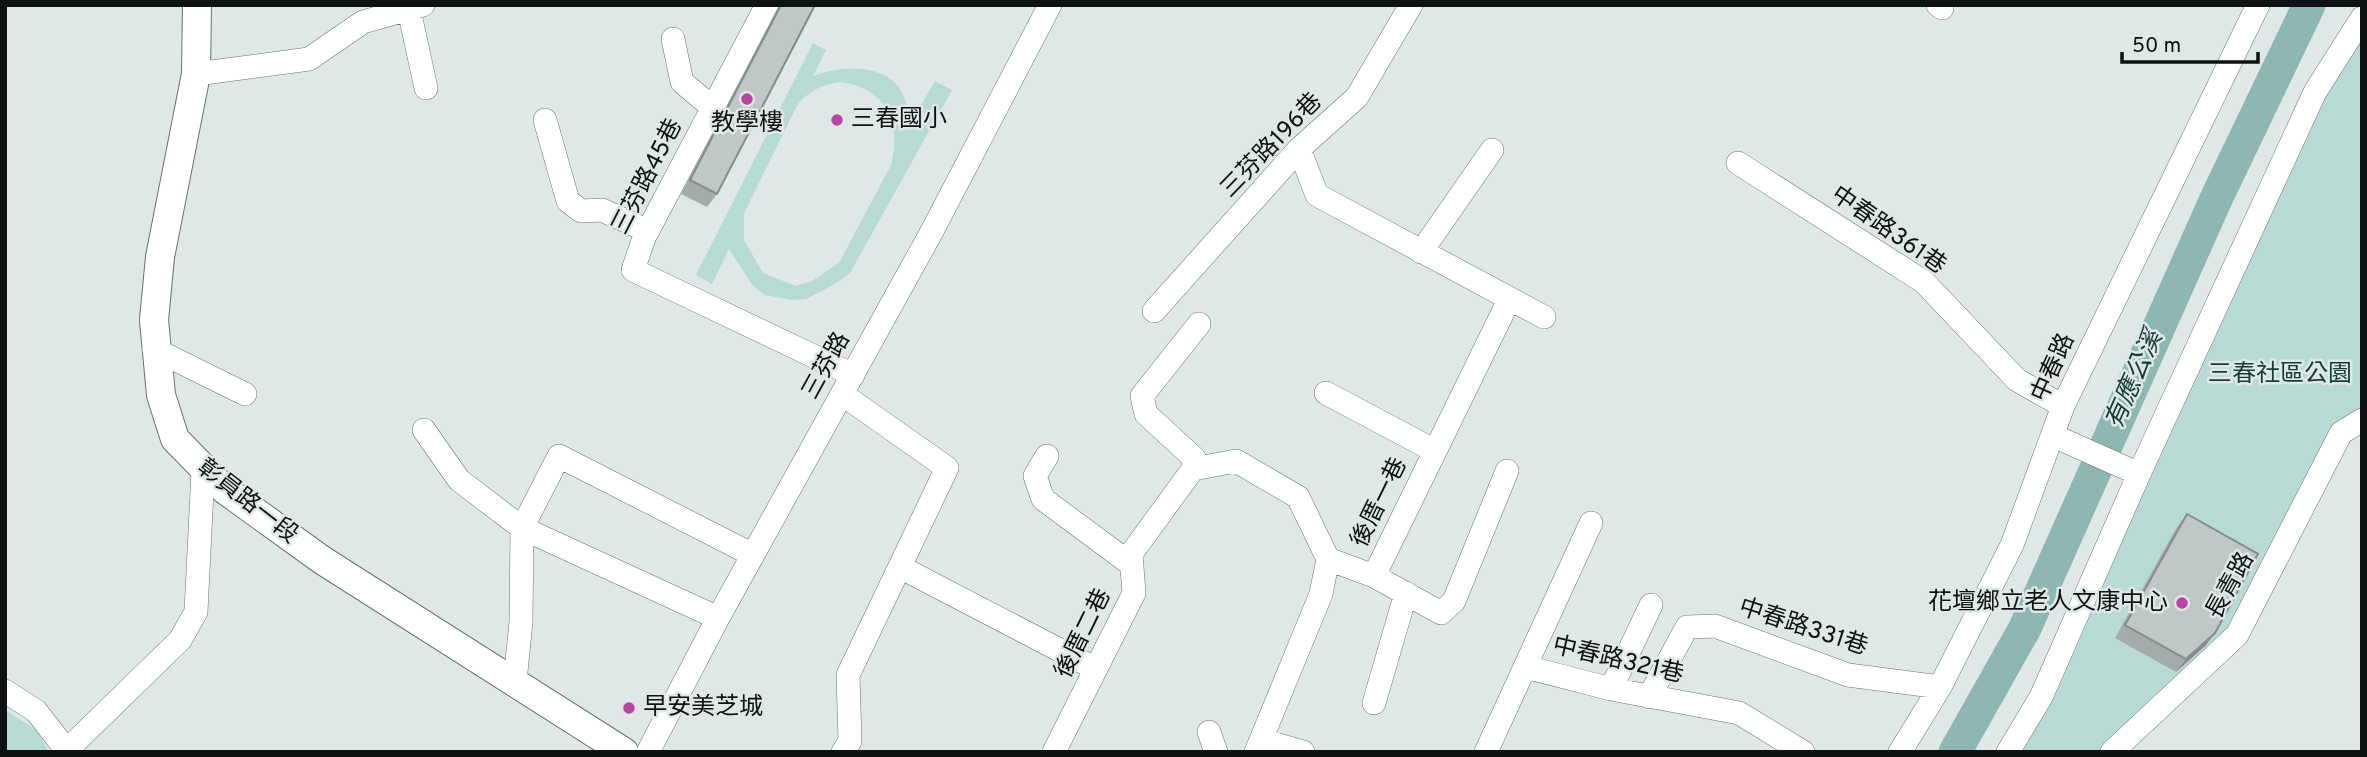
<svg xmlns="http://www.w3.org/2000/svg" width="2367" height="757" viewBox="0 0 2367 757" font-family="Overpass,'Noto Sans TC',sans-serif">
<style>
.green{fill:#b7dad5;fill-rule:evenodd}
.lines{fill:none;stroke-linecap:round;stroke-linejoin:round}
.river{stroke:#8eb7b1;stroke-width:33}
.minor-casing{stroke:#6a7271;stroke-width:24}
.major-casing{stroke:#6a7271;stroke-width:30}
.minor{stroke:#fff;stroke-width:23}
.major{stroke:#fff;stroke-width:28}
.wall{fill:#a4acab}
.shaded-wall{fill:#868c8b}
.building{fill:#bfc8c7;stroke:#868c8b;stroke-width:2}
.poi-dot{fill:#b746a1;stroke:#dfe8e6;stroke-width:2.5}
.labels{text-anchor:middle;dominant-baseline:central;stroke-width:5;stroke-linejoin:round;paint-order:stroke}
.poi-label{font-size:24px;fill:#0f1212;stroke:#dfe8e6;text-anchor:start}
.street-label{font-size:24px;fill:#0f1212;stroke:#dfe8e6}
.park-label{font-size:24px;fill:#143c38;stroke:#dfe8e6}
.water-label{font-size:26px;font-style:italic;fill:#153d39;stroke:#dfe8e6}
</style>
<rect width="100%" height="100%" fill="#dfe8e6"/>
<path class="green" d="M2362 40V410L2232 635 2109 752H2017L2321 99Z
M813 43 826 50 813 76C838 66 881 62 900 89 906 98 908 110 912 120L935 81 952 90 850 273 835 284 806 299 792 300 765 295 753 286 729 249 712 284 696 275ZM842 82C886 89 902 123 891 165L839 263 812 281 796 286 763 273 744 240V213L798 104C812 89 823 84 842 82Z
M5 710 38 731 48 752H5Z"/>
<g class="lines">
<path class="river" d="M1955 752 2025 628 2216 199 2309 5"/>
<g class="minor-casing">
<path id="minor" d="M767 5 644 238 633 270 853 375
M1938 5 1942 8
M409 10 426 88
M673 39 682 82 713 108
M196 74 309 59 363 22 423 5
M545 120 568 201 581 211 602 210 648 231
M1299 149 1317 195 1544 317
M1738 163 1924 282 2017 380 2063 406
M1421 252 1492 150
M1154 311 1299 149 1357 97 1411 5
M154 349 245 394
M1326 393 1435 451
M842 394 947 468 848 675 850 741 843 752
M424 430 459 480 522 528 718 618
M2054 436 2139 474
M1047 456 1035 476 1043 499 1132 565
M1193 469 1236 461 1298 497 1328 559
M900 567 1096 669
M1374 576 1441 613 1454 601 1507 471
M1526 667 1611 689 1739 713 1803 752
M515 681 521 622 522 528 559 456 753 555
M1611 689 1651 605
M5 691 36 711 68 752
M1649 697 1687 627 1715 626 1848 675 1940 687
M1374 703 1406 593
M1209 732 1216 752
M1261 740 1303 752
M67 750 180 640 196 612 203 471
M648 752 718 618 931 233 1050 5
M1054 752 1134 593 1131 554 1193 469 1194 458 1146 414 1142 396 1199 324
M1256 752 1321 594 1328 559 1374 576 1509 300
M1486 752 1591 523
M1900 752 1940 687 2012 545 2063 406 2258 5
M2008 752 2041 697 2139 474 2315 92 2362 18
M2112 752 2237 635 2341 433 2362 420"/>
</g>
<g class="major-casing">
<path id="major" d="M197 5 196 74 160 257 154 320 161 395 175 439 225 490 322 560 624 752"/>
</g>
<use href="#minor" class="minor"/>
<use href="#major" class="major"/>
</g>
<path class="wall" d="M779 5H815L717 194 707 207 681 194Z
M2187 514 2215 633 2205 646 2176 672 2115 638 2177 527Z"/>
<path class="shaded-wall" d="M2215 633 2205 646 2176 672 2186 659Z"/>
<path class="building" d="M781 5H815L717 194 690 180Z
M2187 514 2258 554 2215 633 2186 659 2125 625Z"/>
<g class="poi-dot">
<circle cx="747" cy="99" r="7"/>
<circle cx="837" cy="120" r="7"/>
<circle cx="2182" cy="603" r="7"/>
<circle cx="629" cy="708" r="7"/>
</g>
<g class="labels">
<g class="poi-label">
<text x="851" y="120">三春國小</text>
<text x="747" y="124" text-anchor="middle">教學樓</text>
<text x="2168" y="603" text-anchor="end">花壇鄉立老人文康中心</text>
<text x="643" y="708">早安美芝城</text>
</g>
<g class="street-label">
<text transform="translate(1272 146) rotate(-46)">三芬路196巷</text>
<text transform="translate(648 177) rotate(-63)">三芬路45巷</text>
<text transform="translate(1888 231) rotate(35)">中春路361巷</text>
<text transform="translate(827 366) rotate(-61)">三芬路</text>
<text transform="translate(2054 368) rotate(-66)">中春路</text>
<text transform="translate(247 502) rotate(38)">彰員路一段</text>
<text transform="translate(1380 503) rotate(-64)">後厝一巷</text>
<text transform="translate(2231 586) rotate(-61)">長青路</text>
<text transform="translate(1803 628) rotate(18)">中春路331巷</text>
<text transform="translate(1084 634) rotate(-64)">後厝二巷</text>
<text transform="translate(1618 661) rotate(13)">中春路321巷</text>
</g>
<g class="park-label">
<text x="2280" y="375">三春社區公園</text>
</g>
<g class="water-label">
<text transform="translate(2135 380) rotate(-66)">有應公溪</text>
</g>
</g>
<rect width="2367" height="757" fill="none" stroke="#0f1212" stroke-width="14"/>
<path d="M2122 52v10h136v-10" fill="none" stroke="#0f1212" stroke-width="3.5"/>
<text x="2132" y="52" font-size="21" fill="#0f1212" stroke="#dfe8e6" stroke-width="5" paint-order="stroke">50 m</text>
</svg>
